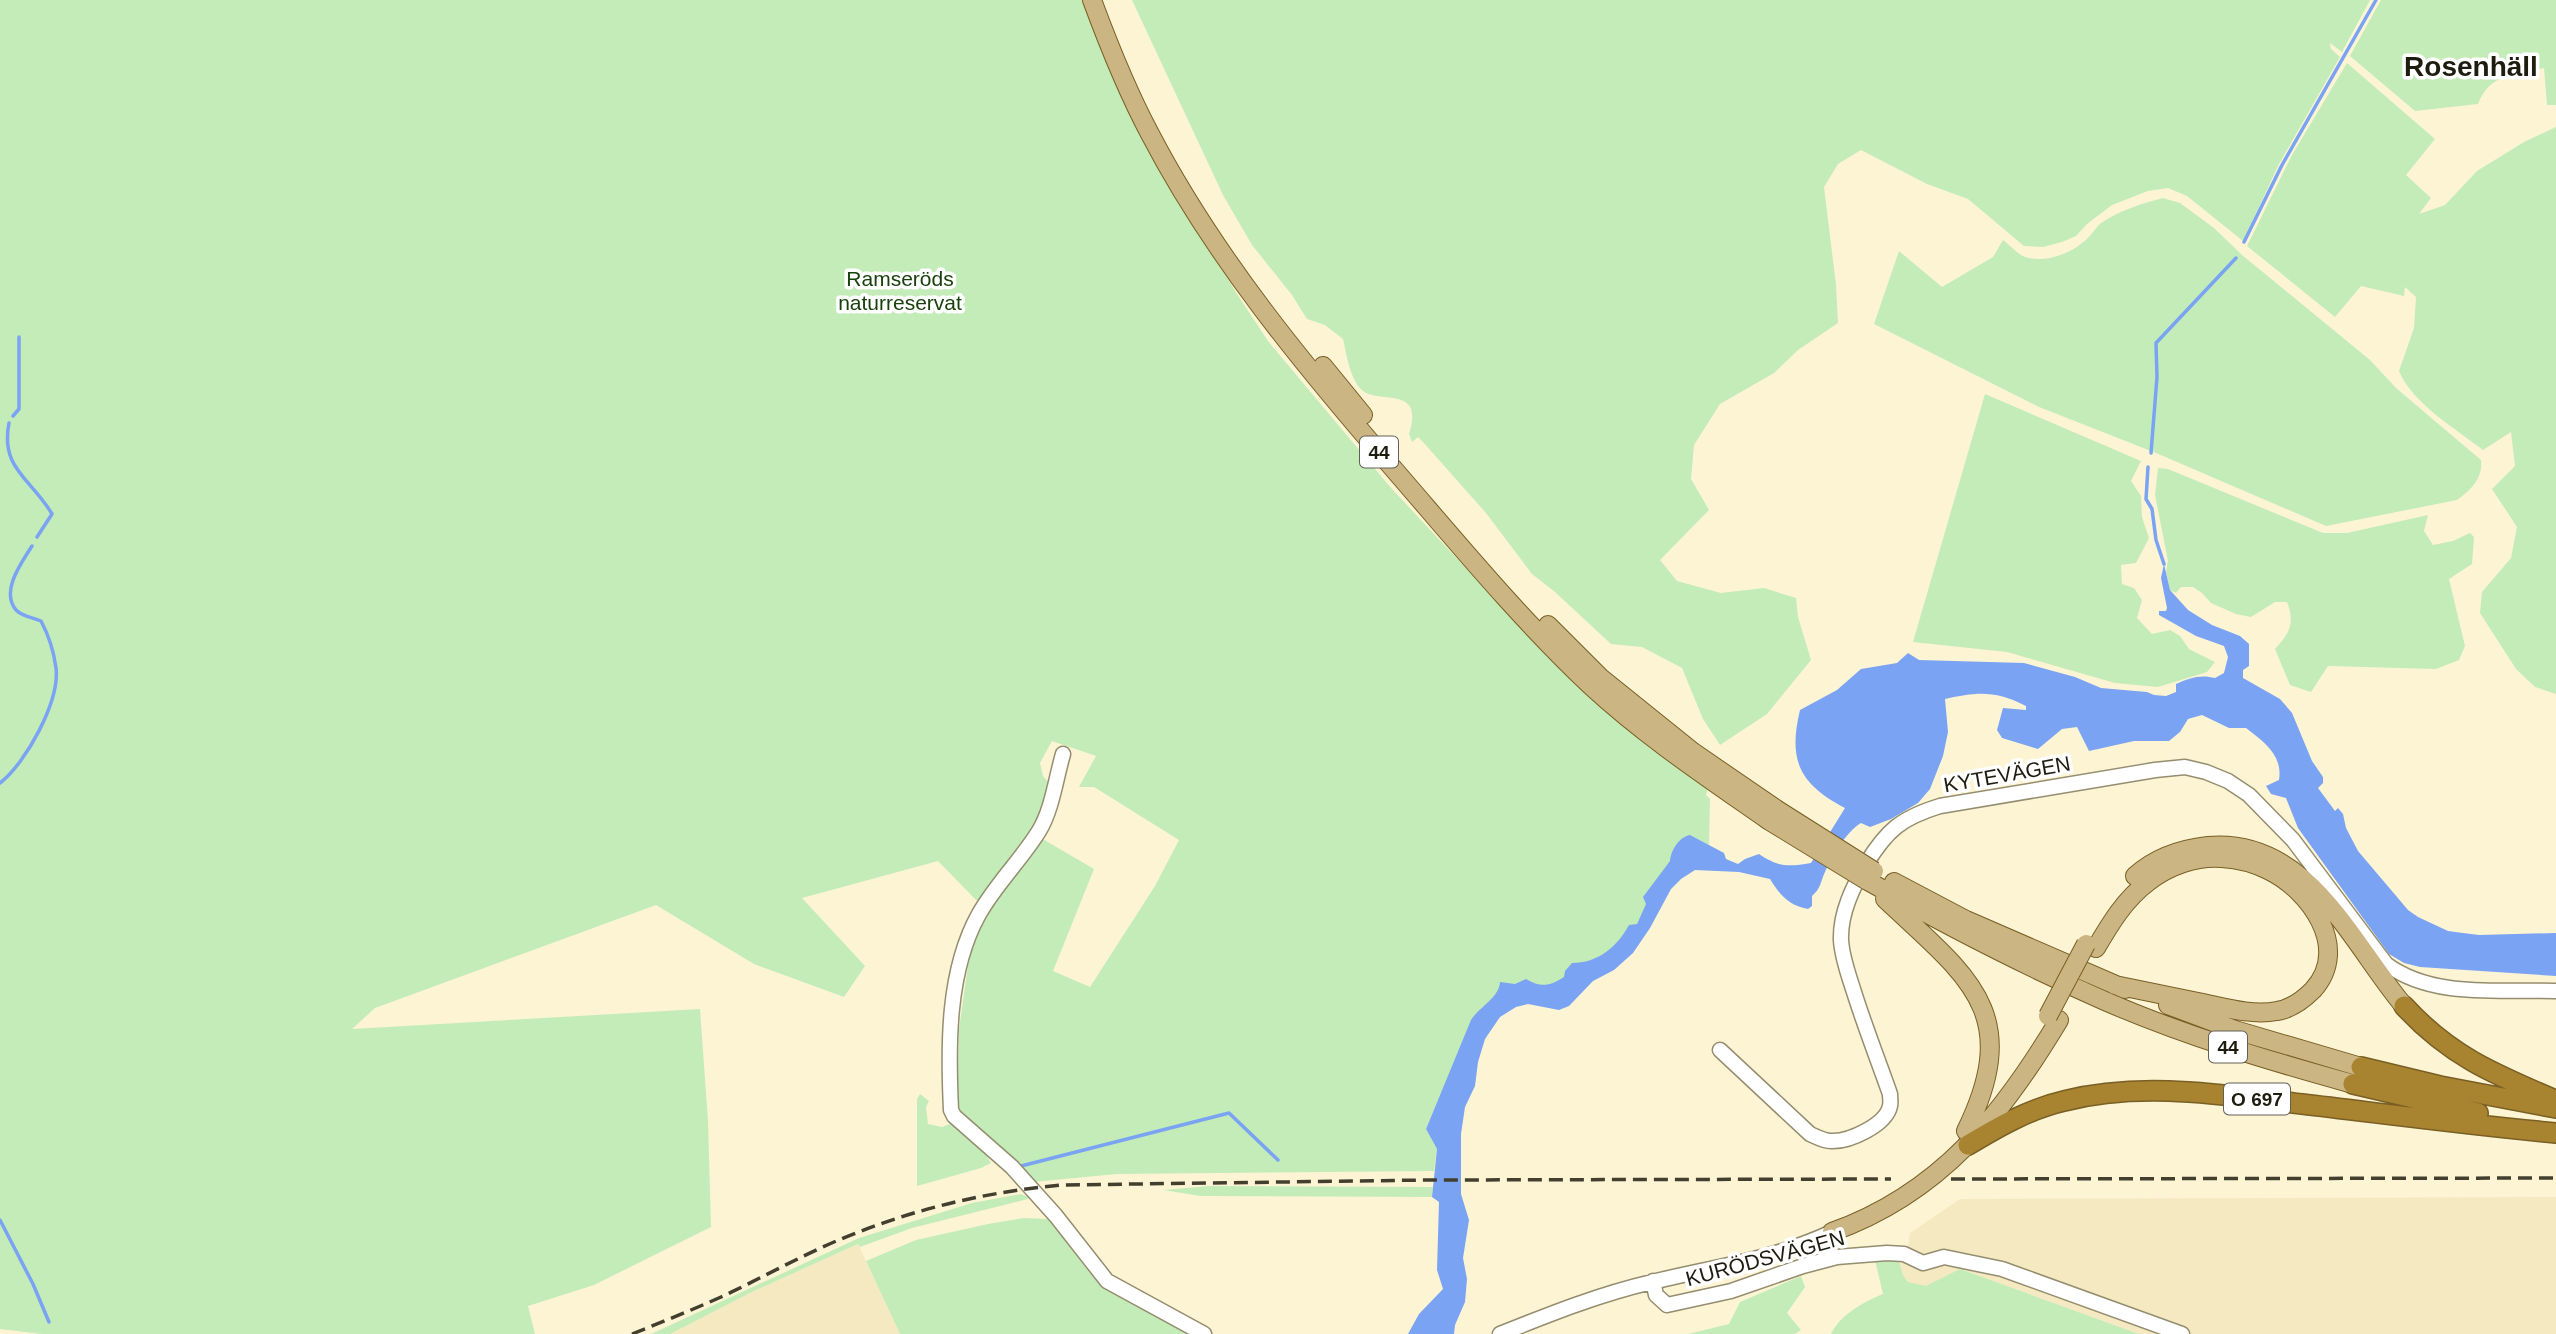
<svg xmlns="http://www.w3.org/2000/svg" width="2556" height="1334" viewBox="0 0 2556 1334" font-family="Arial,sans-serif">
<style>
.built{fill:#f5e9c1}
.green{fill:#c4ecb9}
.water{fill:#7aa3f4}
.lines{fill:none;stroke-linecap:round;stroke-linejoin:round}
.stream{stroke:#7aa3f4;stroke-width:3.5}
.minor-casing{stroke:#958d6f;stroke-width:17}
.major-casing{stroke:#785f24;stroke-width:20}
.highway-casing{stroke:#785f24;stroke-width:22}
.minor{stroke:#fff;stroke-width:14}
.major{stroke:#cbb583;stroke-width:18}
.highway{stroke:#a98430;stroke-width:19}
.rail{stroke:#433f2f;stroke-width:3.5;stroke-dasharray:14 7;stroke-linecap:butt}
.major-bridge-casing{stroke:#785f24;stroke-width:20;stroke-linecap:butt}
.major-bridge{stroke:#cbb583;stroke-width:18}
.labels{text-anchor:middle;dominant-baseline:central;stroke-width:7;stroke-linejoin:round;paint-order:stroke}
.shield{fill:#fff;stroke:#625f57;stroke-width:2}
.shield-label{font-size:19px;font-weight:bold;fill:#1e1b0f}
.park-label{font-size:21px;fill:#18410b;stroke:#fff}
.street-label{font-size:21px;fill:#1e1b0f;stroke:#fff}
.district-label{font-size:28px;font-weight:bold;fill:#1e1b0f;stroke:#fff}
</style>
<rect width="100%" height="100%" fill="#fdf4d4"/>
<path class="built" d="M2556 1197V1334H2139L1960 1269 1926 1287 1908 1282 1903 1275 1898 1258 1908 1246 1910 1233 1960 1199Z
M858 1244 900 1334H670L754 1291Z"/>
<path class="green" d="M0 0H1095L1165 173 1237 294 1268 341 1391 488 1510 615 1709 785 1706 795 1710 799 1709 845 1693 837 1647 904 1637 924 1614 947 1561 986 1516 993 1445 1084 1426 1129 1437 1149 1434 1171 1117 1174 1033 1182 957 1111 959 1029 971 944 1010 874 1041 838 1094 869 1053 971 1090 987 1155 886 1179 840 1094 787H1079L1096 756 1052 741 1040 763 1043 776 1050 784 1039 811 1040 821 977 901 938 861 802 898 865 966 844 997 754 964 656 905 375 1008 352 1029 700 1009 708 1121 711 1227 594 1285 528 1306 535 1334H42L0 1329Z
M1132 0H2370L2342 52 2330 43 2331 49 2340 57 2279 164 2243 241 2187 196 2168 188 2148 191 2112 205 2087 224 2076 236 2062 242 2043 247 2024 246 1968 199 1927 184 1861 150 1838 164 1824 187 1836 285 1838 323 1798 350 1774 373 1720 404 1694 445 1691 479 1709 510 1660 560 1677 581 1721 593 1764 588 1796 598 1798 617 1811 660 1767 714 1720 745 1703 719 1682 668 1642 647 1611 644 1555 592 1532 574 1486 513 1423 442 1418 437 1412 442 1409 434C1425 385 1379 404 1363 391 1350 380 1347 356 1343 339L1325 325 1307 319 1292 295 1252 245 1223 195Z
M2381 0H2556V105H2547L2544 68C2515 74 2490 73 2478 104L2415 111 2350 56Z
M2347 63 2435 139 2406 175 2431 198 2419 214 2445 205 2477 171 2524 142 2556 127V694L2535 687 2516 669 2480 613 2482 592 2511 558 2517 527 2492 489 2515 466 2511 432 2483 450C2456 429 2412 403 2399 371L2414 328 2416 297 2405 287 2404 296 2361 286 2335 317 2247 246 2292 155Z
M2163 198 2180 203 2214 228 2242 255 2370 360 2396 388 2481 460C2483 479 2471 490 2457 500L2326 526 2156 453 2039 407 1874 324 1899 251 1942 287 1993 257 2003 240C2010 245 2017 254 2025 257 2043 263 2068 255 2082 243 2090 238 2094 229 2101 223 2120 210 2141 204 2163 198Z
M1985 394 2141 461 2131 481 2141 496 2142 517 2149 538 2136 563 2121 565 2122 584 2134 588 2142 600 2137 618 2152 634 2170 630 2180 636 2189 649 2215 662 2207 672 2158 687 2115 683 2007 652 1913 642Z
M2158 468 2168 469 2323 533H2347L2428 515 2424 531 2433 545 2453 541 2470 533 2474 537 2472 564 2449 579 2465 646 2459 660 2436 669 2328 666 2311 692 2290 685 2275 649C2290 633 2295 623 2287 602H2275L2251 617 2236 614 2211 603 2202 593 2193 587H2181L2176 593 2170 590 2166 572 2168 561 2155 495Z
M920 1094 929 1101 926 1107 928 1124 942 1127 953 1123 986 1155 991 1163 981 1168 917 1186V1099Z
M1210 1186 1433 1187 1432 1197 1201 1196 1163 1190Z
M1021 1194 1028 1197V1199L912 1228 860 1247 858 1244 754 1291 670 1334H651L859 1238 972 1203Z
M1024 1218 1048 1219 1089 1272 1107 1288 1190 1334H900L866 1261 916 1240 988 1224Z
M1898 1258 1903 1275 1908 1282 1926 1286 1960 1269 2139 1334H1831C1840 1315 1863 1302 1883 1294L1875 1260Z
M1801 1276 1805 1287 1787 1313 1801 1330 1795 1334H1688L1729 1324 1740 1302Z"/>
<path class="water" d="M2164 564 2170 590 2188 610 2212 625 2240 636 2249 644V666L2243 670V678L2280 699 2292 713 2312 761 2323 777V783L2318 788 2335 811 2338 808 2343 814 2346 828 2358 851 2408 910 2418 917 2448 931 2463 933 2479 935 2556 933V976L2420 967 2404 963 2389 954 2298 828 2286 798 2271 794 2266 786 2279 780C2283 755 2264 742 2246 728H2229L2202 715 2188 719 2180 732 2169 741H2134L2089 751 2077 727 2062 729 2038 749 2002 738 1997 730 2003 708 2026 710V706C1995 690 1977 692 1945 699L1948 732 1943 756 1930 789 1918 803 1891 819 1870 827 1861 823C1846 832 1832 856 1825 872 1820 883 1821 888 1812 896V906L1808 909C1788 905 1780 895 1770 879L1739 872 1695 870 1681 879 1671 889 1650 928 1633 953 1614 970 1593 981 1569 1006 1559 1010 1528 1004 1516 1007 1500 1017 1485 1039 1478 1062 1475 1086 1465 1107 1461 1134V1194L1469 1220 1463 1258 1467 1279 1465 1302 1455 1325 1454 1334H1408L1419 1314 1443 1289 1437 1270 1439 1202 1432 1197 1437 1149 1426 1129 1471 1020C1479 1007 1499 998 1500 982L1515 984 1526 979C1541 988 1550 986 1564 977L1565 971 1572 963C1598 963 1617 947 1629 925L1637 924 1646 904 1643 897 1670 861C1671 850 1679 837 1690 835L1724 853 1726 859 1738 864 1745 859 1759 854C1778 867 1788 867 1811 863L1845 808C1799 784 1788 760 1800 710L1837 690 1861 669 1897 663 1908 653 1919 660 2024 663 2075 677 2101 688 2147 692 2154 695 2166 696 2176 692V684C2189 678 2201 674 2215 678L2224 673 2228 657 2224 646 2196 636 2159 615V611H2166L2167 608 2161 578Z"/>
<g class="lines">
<path class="stream" d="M2244 242 2282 165 2376 0
M13 416 19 409V337
M9 423C0 469 31 478 52 514L37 537
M2151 453 2157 377 2156 343 2236 258
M2148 467 2146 499 2152 509 2156 540 2164 564
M0 783C26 763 60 701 56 668 54 653 48 634 41 621 32 617 23 617 16 610 0 591 22 562 32 546
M1021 1166 1229 1113 1278 1160
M0 1220 33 1284 49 1322"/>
<g class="minor-casing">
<path id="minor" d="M1063 754C1056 778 1052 810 1039 831 1021 860 996 884 979 914 947 971 948 1047 951 1110L954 1116 1012 1167 1056 1216 1107 1281 1204 1334
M1720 1050 1810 1134C1817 1137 1823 1141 1831 1141 1849 1142 1886 1125 1890 1106 1891 1102 1890 1098 1890 1094 1878 1060 1865 1027 1854 992 1849 976 1842 958 1841 940 1840 913 1853 887 1866 864 1887 830 1901 818 1940 806L2155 770 2185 767 2206 772 2228 781 2249 795 2293 840 2386 964C2433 999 2500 989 2556 991
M1653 1281 1656 1295 1667 1305 1731 1291 1803 1266 1837 1257 1887 1253 1904 1254 1923 1263 1944 1257 2002 1269 2182 1334
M1500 1334C1550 1314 1600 1294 1652 1282 1713 1267 1775 1259 1832 1232"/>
</g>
<g class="major-casing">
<path id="major" d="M1092 0C1109 46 1127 91 1150 134 1213 255 1302 363 1391 466 1456 541 1519 618 1591 686 1645 736 1708 778 1768 820
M1323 366 1363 415
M1548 625 1601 678 1693 752 1776 809
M2135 876C2155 858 2181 849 2208 846 2307 837 2351 943 2404 1006
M1866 880C1944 924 2023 965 2105 1001 2185 1036 2270 1061 2353 1084
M1894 882 1966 920 2125 989
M1885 899C1968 977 2024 1012 1966 1131
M2096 948C2110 924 2125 899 2148 882 2168 866 2196 856 2222 858 2237 859 2254 863 2268 870 2310 890 2351 948 2313 990 2303 1000 2290 1009 2277 1011 2251 1016 2223 1007 2198 1002 2170 996 2143 991 2115 985
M2168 1005 2235 1030 2361 1067
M1832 1232C1941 1193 2002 1115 2059 1020"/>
</g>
<g class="highway-casing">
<path id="highway" d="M2404 1006C2450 1056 2494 1074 2555 1100
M2361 1067 2440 1086 2556 1108
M2353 1084 2478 1113
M1968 1145C1998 1127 2029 1109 2064 1101 2142 1081 2224 1095 2302 1104 2387 1114 2471 1125 2556 1133"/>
</g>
<use href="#minor" class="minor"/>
<use href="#major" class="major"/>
<use href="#highway" class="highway"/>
<path class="rail" d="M1951 1179 2556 1178
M632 1334C662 1322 692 1310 721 1297 766 1276 809 1251 856 1233 922 1207 992 1191 1063 1185L1429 1180 1891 1179"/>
<g class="major-bridge-casing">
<path id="major-bridge" d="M1776 809 1874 871
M1768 820 1866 880
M2048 1016 2086 944"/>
</g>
<use href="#major-bridge" class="major-bridge"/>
</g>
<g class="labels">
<g class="shield">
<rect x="1360" y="436.5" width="38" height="31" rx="5"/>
<rect x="2209" y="1031.5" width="38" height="31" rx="5"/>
<rect x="2224" y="1083.5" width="66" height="31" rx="5"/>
</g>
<g class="shield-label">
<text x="1379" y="452">44</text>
<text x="2228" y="1047">44</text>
<text x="2257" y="1099">O 697</text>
</g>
<g class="park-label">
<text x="900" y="278">Ramseröds<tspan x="900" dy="24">naturreservat</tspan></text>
</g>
<g class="street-label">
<text transform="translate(2007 774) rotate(-10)">KYTEVÄGEN</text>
<text transform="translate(1765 1258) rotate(-15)">KURÖDSVÄGEN</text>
</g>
<g class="district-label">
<text x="2471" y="66">Rosenhäll</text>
</g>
</g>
</svg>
